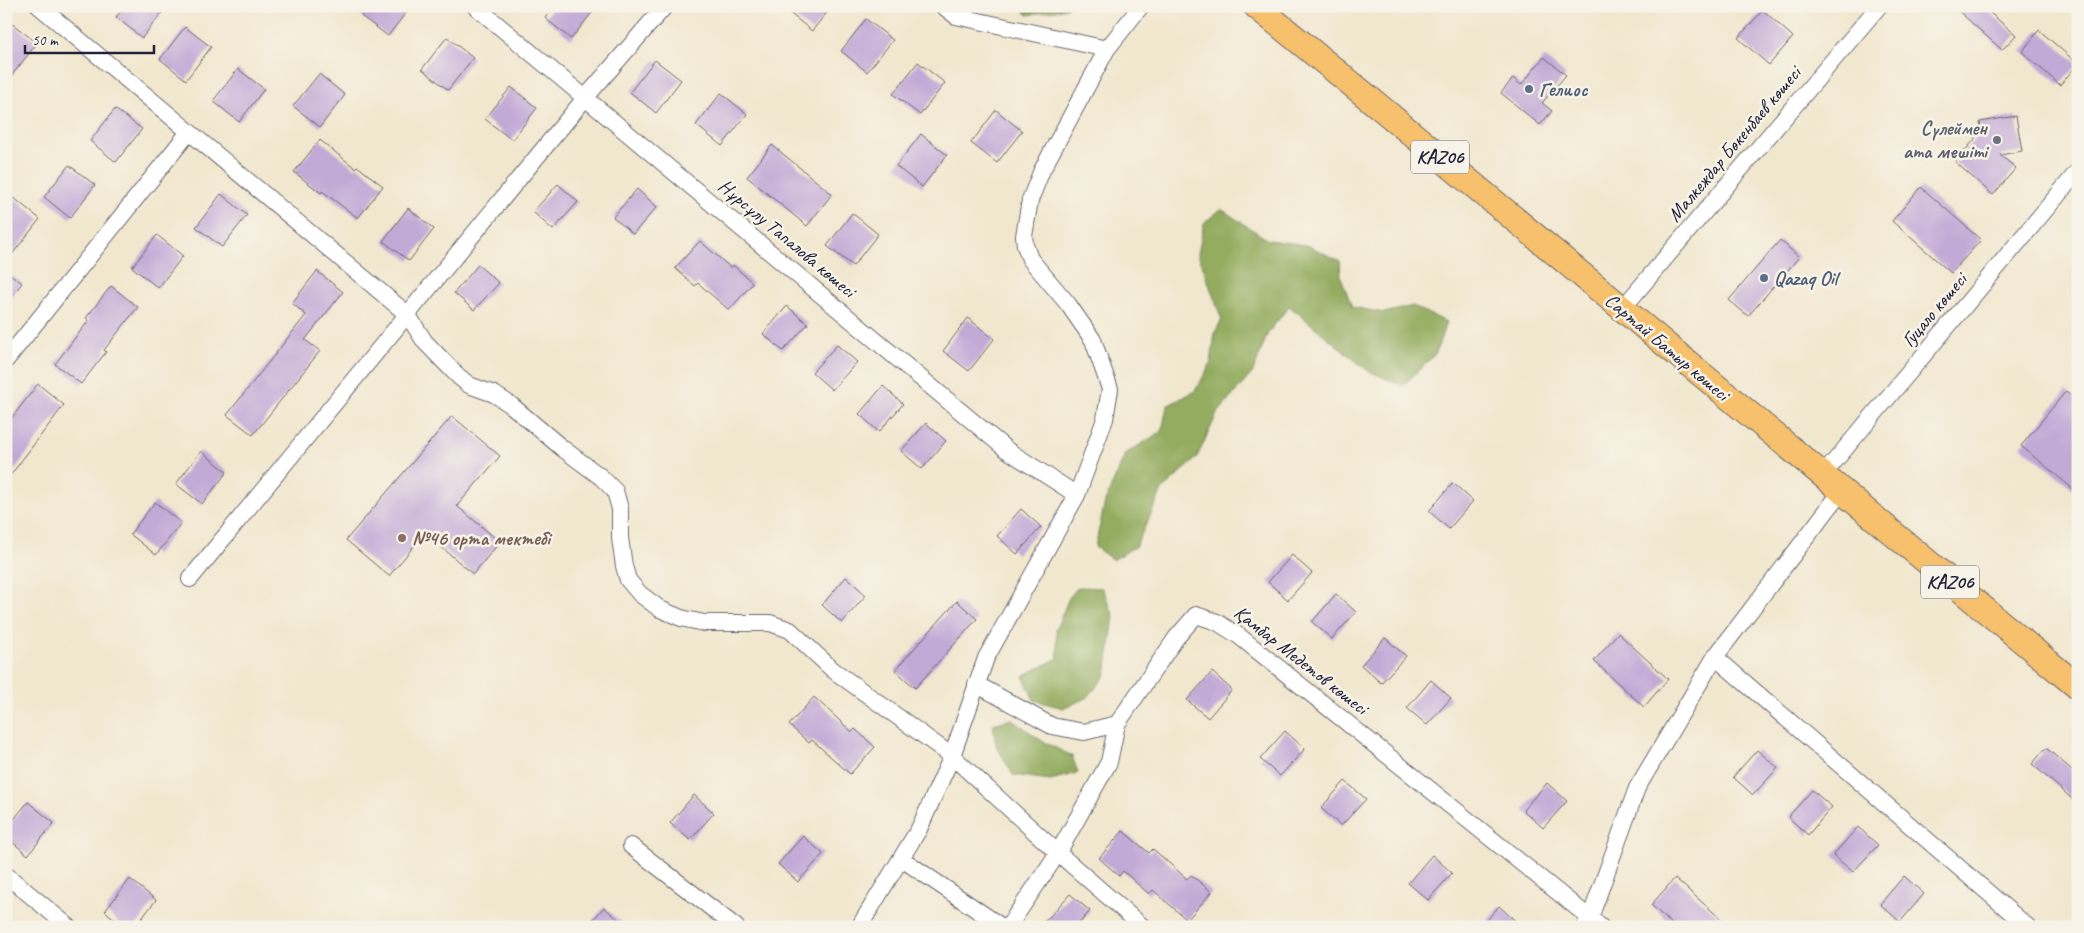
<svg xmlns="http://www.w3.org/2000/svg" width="2084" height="933" viewBox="0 0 2084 933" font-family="Caveat,sans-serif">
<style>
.forest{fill:#93ac5e;stroke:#5a674c}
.building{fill:#c2aad7}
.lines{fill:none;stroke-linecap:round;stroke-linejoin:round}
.minor-casing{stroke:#6a676e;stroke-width:18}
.highway-casing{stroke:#6a676e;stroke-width:27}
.minor{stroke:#fff;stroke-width:16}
.highway{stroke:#f7c06c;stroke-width:25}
.service-dot{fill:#5c6f8a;stroke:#f7f3e8;stroke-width:2}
.worship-dot{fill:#6b7280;stroke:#f7f3e8;stroke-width:2}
.education-dot{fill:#8d6e63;stroke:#f7f3e8;stroke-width:2}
.labels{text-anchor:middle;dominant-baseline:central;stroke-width:5;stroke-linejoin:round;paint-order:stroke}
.shield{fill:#f7f3e8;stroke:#62616f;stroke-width:1}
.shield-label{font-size:19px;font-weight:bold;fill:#22223b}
.service-label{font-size:20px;font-weight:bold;fill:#4e5e75;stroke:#f7f3e8;text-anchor:start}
.worship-label{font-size:20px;font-weight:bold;fill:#5b616d;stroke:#f7f3e8;text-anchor:end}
.street-label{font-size:20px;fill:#22223b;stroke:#f7f3e8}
.education-label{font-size:20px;font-weight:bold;fill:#785e54;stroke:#f7f3e8;text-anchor:start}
</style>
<rect width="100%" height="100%" fill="#f7f3e8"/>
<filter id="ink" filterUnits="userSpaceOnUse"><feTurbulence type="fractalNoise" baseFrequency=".02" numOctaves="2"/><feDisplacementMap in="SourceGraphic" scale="10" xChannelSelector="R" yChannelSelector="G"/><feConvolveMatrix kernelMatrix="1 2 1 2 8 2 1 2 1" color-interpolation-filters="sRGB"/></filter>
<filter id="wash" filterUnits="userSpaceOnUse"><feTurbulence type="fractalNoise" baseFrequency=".0096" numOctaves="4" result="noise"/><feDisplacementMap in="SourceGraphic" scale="20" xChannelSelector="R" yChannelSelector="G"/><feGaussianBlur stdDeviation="1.12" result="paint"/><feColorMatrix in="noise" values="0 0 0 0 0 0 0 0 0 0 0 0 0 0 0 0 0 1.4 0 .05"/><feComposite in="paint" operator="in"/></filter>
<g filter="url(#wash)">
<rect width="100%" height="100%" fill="#f1e7ce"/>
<path class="forest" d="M1020 6H1067V8L1028 15Z
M1221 209 1268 240 1307 245 1340 261 1341 277 1352 307 1384 313 1413 306 1446 322 1436 353 1403 386 1367 370 1289 306 1268 333 1253 372 1217 414 1196 459 1162 490 1136 546 1113 560 1095 547 1105 502 1125 454 1162 431 1167 406 1195 391 1211 363 1215 332 1222 320 1198 254 1204 223Z
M1078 587 1102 588 1114 616 1106 675 1087 698 1063 708 1034 700 1023 676 1058 658 1056 629 1069 598Z
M1012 719 1042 741 1072 756 1078 773 1050 780 1013 775 996 745 993 724Z"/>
<g id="blocks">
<path class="building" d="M125 6H167L142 38 116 17Z
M369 6H411L388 36 361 16Z
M554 6H597L571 39 545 18Z
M781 6H832L812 31Z
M1953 6H1982L2016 35 2002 50Z
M1763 10 1793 37 1769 65 1738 38Z
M6 19 37 43 6 83Z
M866 19 893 40 867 72 841 51Z
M185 27 211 47 186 80 160 59Z
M2039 30 2078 64 2060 85 2022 52Z
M447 37 473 58 448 90 422 69Z
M1544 57 1566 75 1542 103 1552 111 1540 125 1501 93 1513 78 1521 85Z
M655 60 681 80 656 113 630 92Z
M918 62 945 83 920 115 893 94Z
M238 69 264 89 239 122 213 101Z
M319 74 345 95 320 127 293 106Z
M511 87 537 108 512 140 485 119Z
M721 93 747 114 722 146 696 125Z
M115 109 142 129 116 162 90 141Z
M996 110 1022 131 997 163 971 143Z
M2016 116 2022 151 2000 155 2016 168 1993 195 1955 162 1975 139 1974 134 1982 133 1980 122Z
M921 134 947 155 922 187 896 166Z
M320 140 355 168 357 166 383 186 358 218 322 191 321 193 294 172Z
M772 145 832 194 807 226 747 177Z
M69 165 95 185 70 218 44 197Z
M558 184 578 202 553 230 533 212Z
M1921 187 1981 240 1951 273 1892 221Z
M637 189 657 207 633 234 613 217Z
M221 194 247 215 222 247 196 227Z
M14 198 40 219 6 262V208Z
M408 208 434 229 409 261 383 241Z
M852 213 878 234 853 266 827 246Z
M157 235 183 256 158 288 132 267Z
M1780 240 1799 257 1748 316 1729 300Z
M700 241 731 268 733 265 753 283 729 310 698 283 695 286 675 268Z
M478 265 499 283 474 310 454 293Z
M6 271 22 283 6 304Z
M317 271 343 292 305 340 320 351 253 435 227 415 306 315 292 303Z
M111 286 138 307 104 350 106 352 81 384 55 364 89 320 86 318Z
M787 306 808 324 783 351 763 334Z
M968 318 994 339 969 371 943 351Z
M837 345 857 362 832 390 812 372Z
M38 384 64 405 6 481V425Z
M883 386 903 404 879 432 859 414Z
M2066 391 2078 401V493L2021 446Z
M452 416 500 456 457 506 500 542 473 574 425 533 389 576 346 540Z
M926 423 946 441 922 469 901 451Z
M201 451 227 472 202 504 176 484Z
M1453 483 1473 501 1449 529 1429 511Z
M155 502 181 523 156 555 130 534Z
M1021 509 1041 527 1017 554 997 536Z
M1292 555 1312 573 1288 600 1268 582Z
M846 577 866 595 842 623 822 605Z
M1336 594 1356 612 1332 639 1312 622Z
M957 601 977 619 915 688 895 670Z
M1618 633 1668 679 1644 707 1594 661Z
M1385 638 1406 656 1381 683 1361 665Z
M1212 672 1232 690 1208 718 1187 700Z
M1431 680 1451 698 1427 725 1407 708Z
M814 697 852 732 855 729 875 747 850 774 812 740 809 743 789 725Z
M1285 731 1305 749 1280 776 1260 759Z
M2046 748 2078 775V804L2032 764Z
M1757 750 1778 768 1753 795 1733 777Z
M1345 781 1366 799 1341 826 1321 808Z
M1547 783 1567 801 1543 828 1523 810Z
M1812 790 1832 807 1808 835 1788 817Z
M694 795 714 813 690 840 670 823Z
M28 802 54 823 28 855 6 837V829Z
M1858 827 1878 845 1853 872 1833 855Z
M1123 831 1149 853 1153 849 1187 879 1191 875 1212 892 1187 920 1153 890 1149 894 1123 871 1119 876 1099 858Z
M803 836 823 854 798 882 778 864Z
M1432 855 1452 873 1428 900 1408 883Z
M1904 876 1924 894 1900 922 1880 904Z
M1675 878 1695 896 1730 927H1675L1651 905Z
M130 879 156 900 135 927H124L105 911Z
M1070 894 1090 911 1076 927H1040Z
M1499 906 1522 927H1481Z
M604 907 627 927H587Z"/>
</g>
</g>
<g filter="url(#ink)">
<use href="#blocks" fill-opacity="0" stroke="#6a676e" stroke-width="1"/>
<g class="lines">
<g class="minor-casing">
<path id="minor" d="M39 6 407 314 425 342 458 376 469 385 494 394 511 405 562 448 601 477 615 491 620 509V538L624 566 628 580 640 594 660 609 681 618 704 623H770L790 630 833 670 952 756 1058 853 1109 762 1117 724
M475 6 1007 450 1077 495
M943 6 956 16 1107 49
M1622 309 1879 6
M6 360 189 132
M1823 475 2078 171
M190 579 586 97 665 6
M1715 657 2028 927
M976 684 1052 726 1084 732 1117 724 1176 638 1196 615 1217 622 1239 636 1601 927
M631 846 736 927
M902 859 1002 927
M6 875 69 927
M1585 926 1590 918 1637 788 1715 657 1841 492
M859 927 919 829 952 756 986 658 1077 495 1105 419 1110 389 1093 340 1068 304 1030 259 1025 245 1024 236 1030 200 1042 170 1107 49 1141 6
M1008 927 1058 853 1143 927"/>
</g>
<g class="highway-casing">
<path id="highway" d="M1256 6 1370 99 2078 687"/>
</g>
<use href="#minor" class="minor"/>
<use href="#highway" class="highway"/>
</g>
</g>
<g class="service-dot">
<circle cx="1529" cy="89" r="5"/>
<circle cx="1764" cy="278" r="5"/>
</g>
<circle class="worship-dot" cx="1997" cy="140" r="5"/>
<circle class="education-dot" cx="402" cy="538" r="5"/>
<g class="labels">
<g class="shield">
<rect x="1411" y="140.5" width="58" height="33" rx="4"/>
<rect x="1921" y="565.5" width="58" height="33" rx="4"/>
</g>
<g class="shield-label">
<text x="1440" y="157">KАZ06</text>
<text x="1950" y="582">KАZ06</text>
</g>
<g class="service-label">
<text x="1539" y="89">Гелиос</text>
<text x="1774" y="278">Qazaq Oil</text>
</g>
<g class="worship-label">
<text x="1987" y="128">Сүлеймен<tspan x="1987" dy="23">ата мешіті</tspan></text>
</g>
<g class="street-label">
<text transform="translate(1734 144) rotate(-50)">Малкеждар Бөкенбаев көшесі</text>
<text transform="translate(787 238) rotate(40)">Нұрсұлу Тапалова көшесі</text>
<text transform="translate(1934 310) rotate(-50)">Гуцало көшесі</text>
<text transform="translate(1667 347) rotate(40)">Сартай Батыр көшесі</text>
<text transform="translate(1301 660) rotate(38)">Қамбар Медетов көшесі</text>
</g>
<g class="education-label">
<text x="412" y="538">№46 орта мектебі</text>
</g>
</g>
<rect width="2084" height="933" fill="none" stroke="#f7f3e8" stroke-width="25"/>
<path d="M25 45v8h129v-8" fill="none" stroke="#22223b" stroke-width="2.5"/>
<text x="32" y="45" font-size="15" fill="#22223b" stroke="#f7f3e8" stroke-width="4" paint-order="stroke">50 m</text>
</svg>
